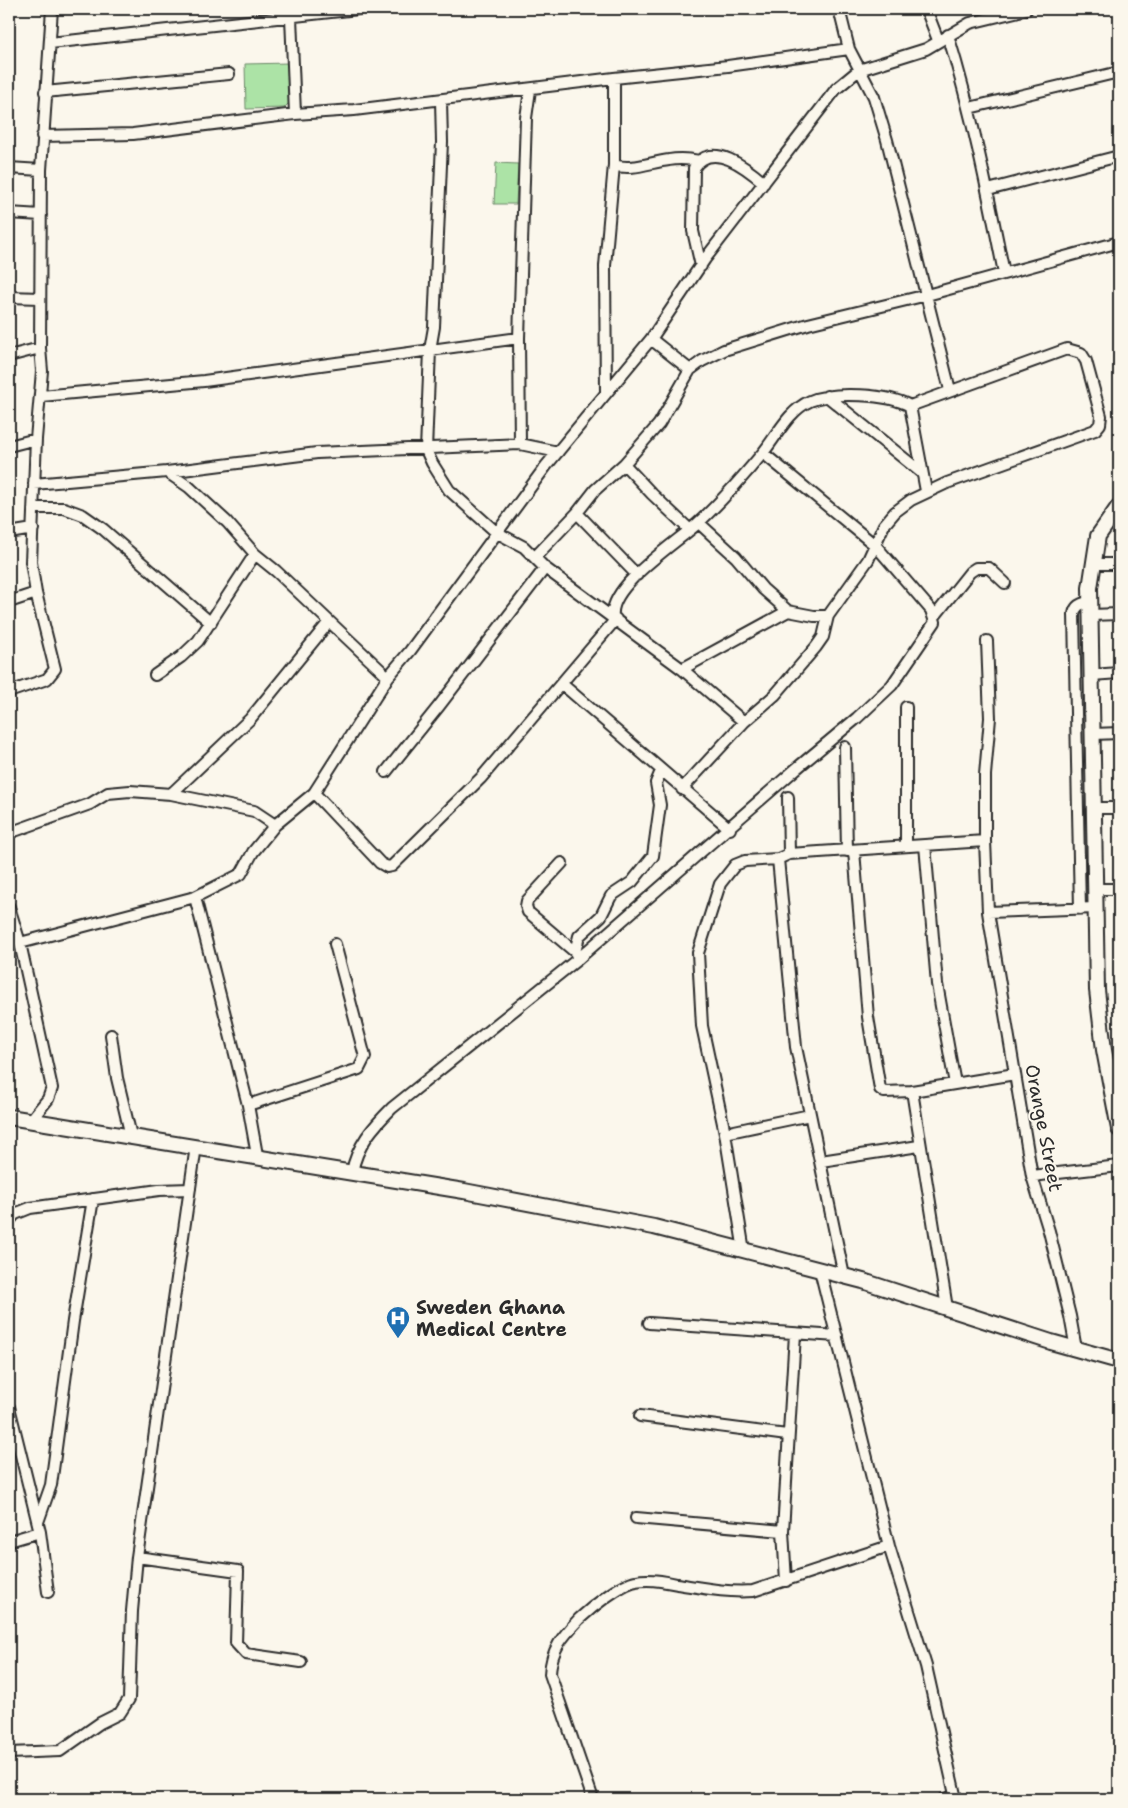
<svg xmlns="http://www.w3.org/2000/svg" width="1128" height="1808" viewBox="0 0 1128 1808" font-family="'Shantell Sans',sans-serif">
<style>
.pitch{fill:#ace3a6;stroke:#6c8768}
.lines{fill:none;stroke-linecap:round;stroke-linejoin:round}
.street-casing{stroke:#2b2b2b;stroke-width:14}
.secondary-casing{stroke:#2b2b2b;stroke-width:18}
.street{stroke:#fbf7ec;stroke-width:10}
.secondary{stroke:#fbf7ec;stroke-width:14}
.labels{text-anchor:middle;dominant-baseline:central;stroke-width:4;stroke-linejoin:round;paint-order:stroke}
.street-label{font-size:19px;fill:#2b2b2b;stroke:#fbf7ec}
.poi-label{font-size:19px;font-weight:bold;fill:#2b2b2b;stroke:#fbf7ec;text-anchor:start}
</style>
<rect width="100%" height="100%" fill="#fbf7ec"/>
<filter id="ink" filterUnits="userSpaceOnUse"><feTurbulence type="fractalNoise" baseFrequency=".02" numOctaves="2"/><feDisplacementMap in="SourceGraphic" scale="10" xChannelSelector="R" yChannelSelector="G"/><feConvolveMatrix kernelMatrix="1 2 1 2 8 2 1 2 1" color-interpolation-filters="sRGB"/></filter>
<g filter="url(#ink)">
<path class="pitch" d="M289 63V103L284 108 246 109 245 64Z
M496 163 518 164 516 204H494Z"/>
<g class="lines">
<g class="street-casing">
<path id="street" d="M839 9 849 49 874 97 887 140 950 390
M926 9 938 40
M291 17 295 114
M948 35C972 113 988 193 1004 273
M50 43 358 9
M45 92 229 74
M441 100 442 142 434 327 430 350 426 450 432 463 449 490 496 532 524 547 545 568 682 669 744 722
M969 108 1119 72
M42 136 133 134 295 114 354 110 614 78 728 66 849 49
M614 165C631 171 651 162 669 160 679 158 690 159 700 161
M9 168 41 170
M988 190 1119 156
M9 213 41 215
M701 266 693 231 694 168C711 139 748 169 764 183
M9 297 40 298
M651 339 690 370
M9 356 40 348
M606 393 605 266 614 165V78
M41 396 204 381 519 338
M827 396 922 473
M520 444 519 338 526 118 530 90
M9 446 36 439
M624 464 652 494 690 530
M167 472 189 487 227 522 255 554 276 571 388 677
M34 484 167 472 317 453 520 444 558 452
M34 508H64L83 515 103 529 211 623
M577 513 637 575
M699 523 736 557 763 589 788 611 814 616H828
M9 533 33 529
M536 556 577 513 595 490 624 464 659 424 690 370 702 361 724 350 808 324 927 295 1119 242
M1093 564H1119
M9 602 36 593
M1091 615 1119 614
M613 616C609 586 676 543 697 524 720 503 742 478 762 454 777 436 788 411 810 401 833 391 889 394 910 406L926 491
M935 616 970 572 976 568H989L1005 583
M987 641 990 718 985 775V841L988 912 1032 1176 1049 1231 1070 1316 1076 1349
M682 669 788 611
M155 675 181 657 198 641 255 554
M1092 675 1119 673
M562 684 730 829
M9 692 47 679 55 669 36 593 31 562 36 439 42 371 40 348 41 170 52 9
M906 707V846
M1094 734 1119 733
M845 747 847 851
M386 772 439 706 545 568
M682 789 744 722 775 695 816 647 823 637 828 616 868 560 884 525 895 512 911 500 947 483 1095 430 1100 424 1101 416 1086 361 1081 353 1067 349 910 406
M314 793 380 863 387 867 392 866 481 778 616 619
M171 794 250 719 329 622
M788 797 789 854
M1095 808H1119
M9 833 90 804 108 793 130 791 171 794 254 811 275 825
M925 845 937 984 955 1084
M854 851 868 1017 880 1089 884 1092 912 1091 947 1308
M562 863 527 901 526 906 528 912 575 952 577 956
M1096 889H1119
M195 897 248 1105 257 1155
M9 907 20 943 52 1088 48 1099 31 1120
M1080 909 1074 614C1076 604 1082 604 1091 601
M988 912 1095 908
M20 943 195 897 241 874 253 852 275 825 314 793 388 677 410 651 546 466 651 339 705 259 836 89 859 70 926 49 970 23 1027 9
M575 952 579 936 601 916 611 896 632 882 653 856 660 805 656 783 661 771
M111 1035 117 1078 131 1136
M912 1091 1015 1074
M248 1105 359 1069 365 1057 335 944
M725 1133 810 1115
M821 1161 919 1146
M352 1172C357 1145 373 1127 392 1108L578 959 797 768 857 718 892 685 935 622 931 610 876 546 763 453
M1032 1176 1119 1166
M9 1221 15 1214 30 1208 159 1190 190 1189
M744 1251 725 1133 702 1026 698 953 720 884 735 865 745 861 778 859
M820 1270 889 1546 926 1666 956 1799
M844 1276 796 1047 778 859 789 854 985 841
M649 1323 837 1336
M9 1407 40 1532 48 1592
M640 1416 787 1435
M636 1518 783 1531
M38 1522 51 1485 73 1321 93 1199
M9 1541 40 1532
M137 1557 238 1571 236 1643 246 1654 301 1662
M786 1581 783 1531 795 1334
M9 1753 60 1751 100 1723 120 1713 129 1699 132 1611 137 1557 196 1146
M593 1799 550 1674C551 1649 563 1636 579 1619 591 1608 620 1584 636 1581 649 1578 664 1581 677 1584 703 1588 727 1593 753 1591L889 1546
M944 1799 955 1796"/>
</g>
<g class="secondary-casing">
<path id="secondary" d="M1119 506 1098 536 1090 588 1097 990 1104 1050 1119 1129
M9 1117 464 1191 654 1227 863 1281 1051 1342 1119 1361"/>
</g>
<use href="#street" class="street"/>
<use href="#secondary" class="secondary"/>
</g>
</g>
<defs>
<g id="hospital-pin" transform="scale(1.25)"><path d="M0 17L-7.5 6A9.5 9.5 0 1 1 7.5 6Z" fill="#1f6fb2" stroke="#fbf7ec"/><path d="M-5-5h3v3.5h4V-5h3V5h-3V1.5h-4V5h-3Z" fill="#fff"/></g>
</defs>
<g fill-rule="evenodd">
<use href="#hospital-pin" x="398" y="1318"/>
</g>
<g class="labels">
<g class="street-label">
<text transform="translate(1044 1128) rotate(79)">Orange Street</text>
</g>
<g class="poi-label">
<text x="416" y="1307">Sweden Ghana<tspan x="416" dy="22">Medical Centre</tspan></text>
</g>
</g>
<rect width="1128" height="1808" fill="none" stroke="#fbf7ec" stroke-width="30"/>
<rect x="15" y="15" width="1098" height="1778" fill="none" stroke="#2b2b2b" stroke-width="2" filter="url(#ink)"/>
</svg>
